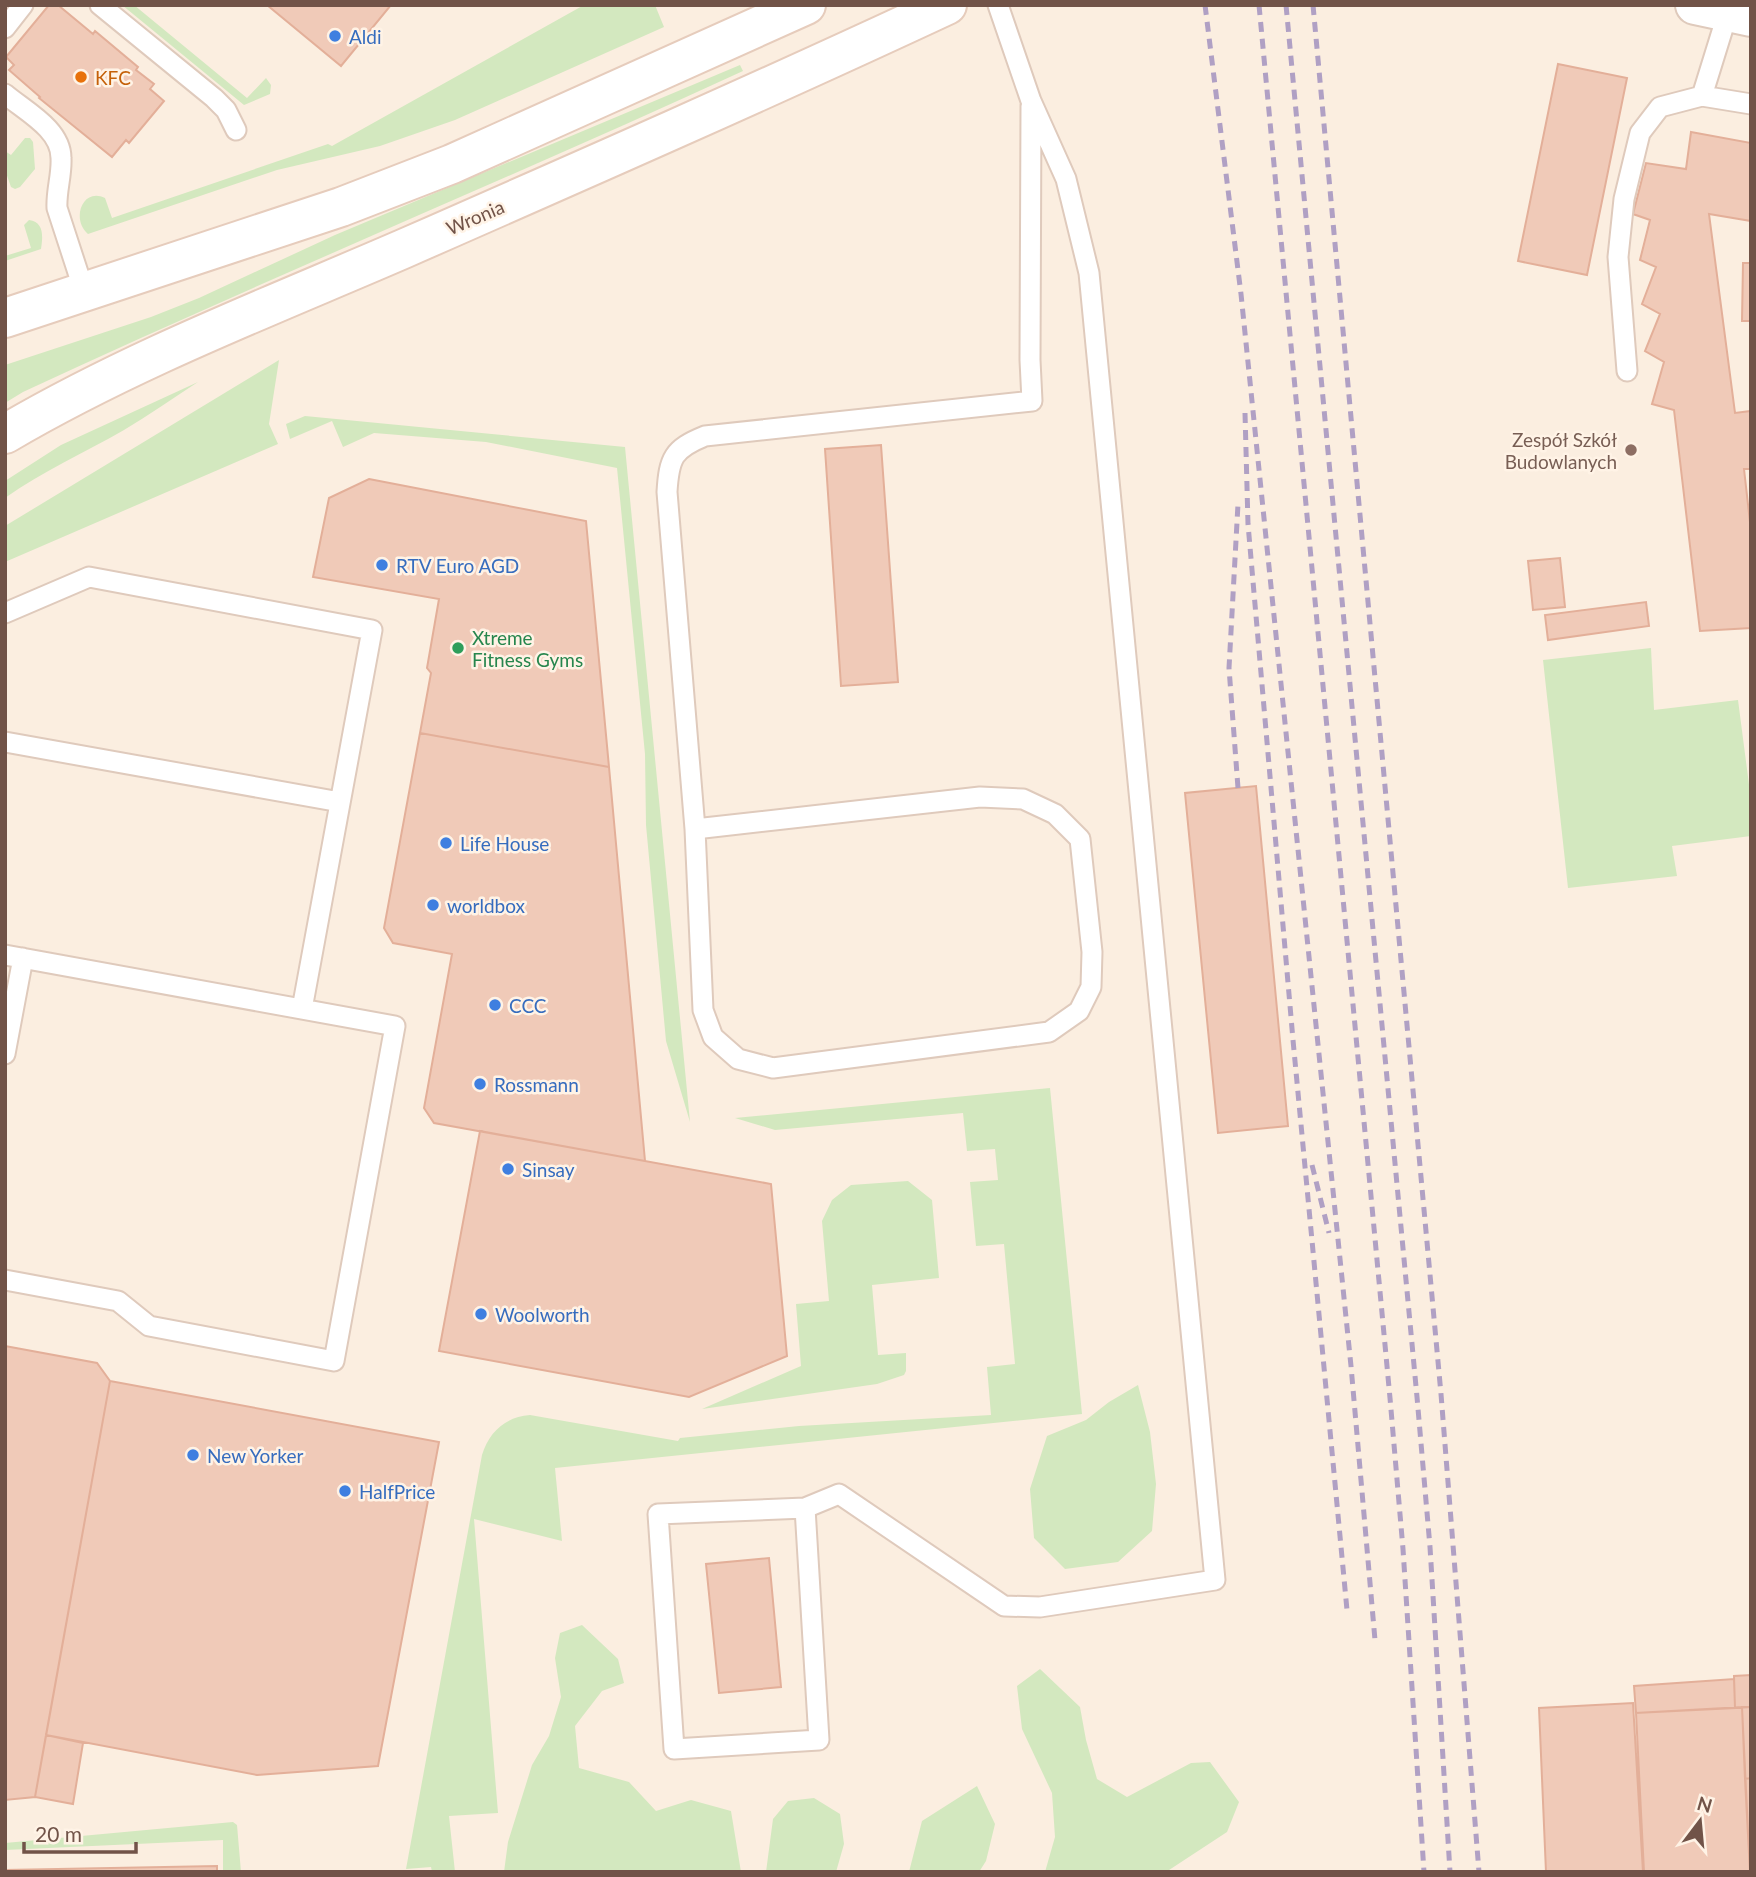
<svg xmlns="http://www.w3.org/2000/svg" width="1756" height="1877" viewBox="0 0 1756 1877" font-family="Lato,sans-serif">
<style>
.green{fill:#d3e8bf}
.building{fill:#f0cab8;stroke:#e3af99;stroke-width:2}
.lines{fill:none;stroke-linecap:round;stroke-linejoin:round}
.service-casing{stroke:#dfcabc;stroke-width:23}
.minor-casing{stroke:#dfcabc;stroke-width:42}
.secondary-casing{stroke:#e6ccbc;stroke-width:42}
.service{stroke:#fff;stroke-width:19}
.minor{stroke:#fff;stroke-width:38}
.secondary{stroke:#fff;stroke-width:38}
.rail{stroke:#b0a0c4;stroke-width:5;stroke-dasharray:10 7;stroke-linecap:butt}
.shop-dot{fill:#3f7fe0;stroke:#fff3e6;stroke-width:2.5}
.food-dot{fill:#e8710a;stroke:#fff3e6;stroke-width:2.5}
.education-dot{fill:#8d6e63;stroke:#fff3e6;stroke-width:2.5}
.leisure-dot{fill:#2e9e5b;stroke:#fff3e6;stroke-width:2.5}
.labels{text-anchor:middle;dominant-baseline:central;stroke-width:5;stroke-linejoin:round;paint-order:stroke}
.shop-label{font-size:19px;fill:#366cbe;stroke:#fff3e6;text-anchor:start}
.food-label{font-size:19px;fill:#c56008;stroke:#fff3e6;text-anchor:start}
.street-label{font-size:19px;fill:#715348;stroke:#fff3e6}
.education-label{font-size:19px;fill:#785e54;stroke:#fff3e6;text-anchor:end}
.leisure-label{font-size:19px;fill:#27864d;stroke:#fff3e6;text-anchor:start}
</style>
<rect width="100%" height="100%" fill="#fbeee0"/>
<path class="green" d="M122 5H134L247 98 266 78 271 85 270 94 244 105Z
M584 5H655L664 27 455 120 380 146 277 170 88 234C71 220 82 187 105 198L112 218 328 144 332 146Z
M740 65 743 71C504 181 261 281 23 392L5 403V365L151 317 199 298 335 235Z
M25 138H30L33 142 35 169 20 187 15 189 11 187 5 170V151L11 155Z
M29 220C44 222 43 236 41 249L5 261V256L31 248 24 225Z
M279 360 269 424 278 444 5 562V526Z
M198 382C173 398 149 415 124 430 84 453 43 471 5 498V481L61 445Z
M305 416 625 447 690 1122 666 1041 646 825 645 754 617 468 486 442 374 433 343 447 332 421 290 439 286 424Z
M1651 648 1654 710 1738 700 1751 800V836L1672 846 1677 876 1568 888 1543 660Z
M1050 1088 1082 1414 555 1468 562 1541 474 1519 498 1813 449 1816 455 1872H432L431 1867 406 1869 482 1455C489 1432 505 1417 530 1415L678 1441 680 1438 799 1426 991 1415 987 1367 1015 1364 1004 1244 976 1246 970 1182 998 1180 995 1149 967 1151 963 1113 775 1130 735 1118Z
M908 1181 932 1200 939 1278 872 1285 878 1355 906 1353V1371L904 1375 877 1384 702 1409 801 1366 796 1304 829 1301 822 1221 832 1200 851 1185Z
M1138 1385 1150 1432 1156 1484 1152 1531 1118 1562 1065 1569 1034 1538 1030 1489 1047 1436 1086 1420 1109 1402Z
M582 1625 618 1659 624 1683 602 1691 575 1726 579 1768 629 1782 656 1811 691 1800 731 1811 741 1872H504L508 1842 532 1765 549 1736 561 1697 555 1658 560 1633Z
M1040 1669 1080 1707 1086 1740 1097 1779 1127 1797 1191 1763 1210 1762 1239 1802 1227 1832 1166 1872H1045L1055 1837 1052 1793 1022 1729 1017 1686Z
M977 1786 995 1824 986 1861 979 1872H909L922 1821Z
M814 1798 840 1814 844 1844 836 1872H766L773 1819 788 1801Z
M233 1822 237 1825 241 1872H223V1840L5 1850V1843Z"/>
<path class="building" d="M49 5H58L93 34 95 31 138 67 136 70 154 84 150 89 164 101 129 143 126 140 112 157 39 98 40 97 9 70 14 65 6 57Z
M267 5H391L341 66Z
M1558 64 1627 78 1587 275 1518 261Z
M1691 132 1751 143V221L1709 214 1735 413 1751 411V469H1744L1751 531V628L1700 631 1674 410 1652 404 1664 362 1645 351 1660 314 1642 304 1656 267 1640 260 1650 220 1633 214 1646 163 1686 169Z
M1743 263H1751V321H1742Z
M881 445 898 682 841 686 825 449Z
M369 479 586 521 609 767 420 733 431 673 427 668 439 599 313 577 329 498Z
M1560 558 1565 607 1533 610 1528 561Z
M1646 602 1649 626 1548 640 1545 615Z
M420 733 609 767 645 1161 434 1123 424 1108 452 954 393 943 384 928Z
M1256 786 1288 1126 1218 1133 1185 793Z
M480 1131 771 1184 787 1356 689 1397 439 1351Z
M5 1346 97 1363 110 1381 35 1797 5 1800Z
M110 1381 439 1442 378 1766 257 1775 46 1735Z
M769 1558 781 1687 719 1693 706 1564Z
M1751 1675V1707L1735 1708 1734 1676Z
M1734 1679 1735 1708 1636 1713 1634 1686Z
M1633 1703 1643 1872H1546L1539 1708Z
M1742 1707H1751V1778L1745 1779Z
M1742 1707 1750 1872H1644L1636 1713Z
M46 1735 83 1743 73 1804 35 1797Z
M1751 1778V1872H1750L1745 1779Z
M217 1866V1872H5V1870Z"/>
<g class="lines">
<g class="service-casing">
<path id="service" d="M100 5 214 98 226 110 236 130
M5 28 23 5
M5 94C25 111 61 129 61 158 62 175 56 191 57 208L85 294
M1702 96 1728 12
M1627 371 1618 257 1624 199 1640 133 1660 107 1702 96 1751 104
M5 613 89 577 372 630 302 1009
M5 742 340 802
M695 829 980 797 1023 799 1055 814 1080 839 1092 952 1091 987 1079 1011 1049 1032 773 1068 738 1059 713 1037 703 1010 695 829 667 492C669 458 673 449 705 436L1032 401 1030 360 1031 106
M5 955 395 1026 334 1361 149 1326 118 1301 5 1280
M5 1054 23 958
M805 1508 819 1740 674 1749 658 1514 805 1508 839 1494 1004 1606 1040 1607 1215 1580 1089 273 1066 179 1031 101 998 5"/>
</g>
<g class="minor-casing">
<path id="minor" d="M1695 5 1751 17"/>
</g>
<g class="secondary-casing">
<path id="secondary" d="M5 318 341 207 452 164 806 5
M5 434C131 360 269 307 403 249 585 169 767 89 947 5"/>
</g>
<use href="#service" class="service"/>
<use href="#minor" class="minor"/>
<use href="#secondary" class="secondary"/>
<path class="rail" d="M1205 5 1241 294 1351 1366 1375 1640
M1259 5 1390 1398 1403 1549 1424 1872
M1286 5 1417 1397 1430 1547 1450 1872
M1313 5 1441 1394 1479 1872
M1245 413 1248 524 1293 1040 1347 1610
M1238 788 1229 668 1238 504
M1312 1165 1329 1233"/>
</g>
<g class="shop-dot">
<circle cx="335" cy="36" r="7"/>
<circle cx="382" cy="565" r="7"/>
<circle cx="446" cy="843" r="7"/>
<circle cx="433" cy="905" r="7"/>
<circle cx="495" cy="1005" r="7"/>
<circle cx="480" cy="1084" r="7"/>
<circle cx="508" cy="1169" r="7"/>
<circle cx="481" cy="1314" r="7"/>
<circle cx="193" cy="1455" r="7"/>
<circle cx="345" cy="1491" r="7"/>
</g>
<circle class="food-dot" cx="81" cy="77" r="7"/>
<circle class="education-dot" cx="1631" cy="450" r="7"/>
<circle class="leisure-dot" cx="458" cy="648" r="7"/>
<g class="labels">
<g class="shop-label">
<text x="349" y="36">Aldi</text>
<text x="396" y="565">RTV Euro AGD</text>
<text x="460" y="843">Life House</text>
<text x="447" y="905">worldbox</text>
<text x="509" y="1005">CCC</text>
<text x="494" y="1084">Rossmann</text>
<text x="522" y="1169">Sinsay</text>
<text x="495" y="1314">Woolworth</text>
<text x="207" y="1455">New Yorker</text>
<text x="359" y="1491">HalfPrice</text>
</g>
<g class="food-label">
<text x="95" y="77">KFC</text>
</g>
<g class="street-label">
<text transform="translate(475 217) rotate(-23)">Wronia</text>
</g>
<g class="education-label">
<text x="1617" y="439">Zespół Szkół<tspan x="1617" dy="22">Budowlanych</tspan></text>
</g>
<g class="leisure-label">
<text x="472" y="637">Xtreme<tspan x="472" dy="22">Fitness Gyms</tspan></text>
</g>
</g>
<rect width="1756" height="1877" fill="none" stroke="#715348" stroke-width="14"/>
<g transform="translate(1700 1821) rotate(16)" stroke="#fff3e6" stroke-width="5" paint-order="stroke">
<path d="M0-5L12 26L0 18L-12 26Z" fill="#715348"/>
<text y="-10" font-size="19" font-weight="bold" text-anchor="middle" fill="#715348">N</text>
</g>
<path d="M24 1842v10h112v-10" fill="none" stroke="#715348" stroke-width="3.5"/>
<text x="35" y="1842" font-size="21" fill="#715348" stroke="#fff3e6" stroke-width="5" paint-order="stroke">20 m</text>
</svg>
